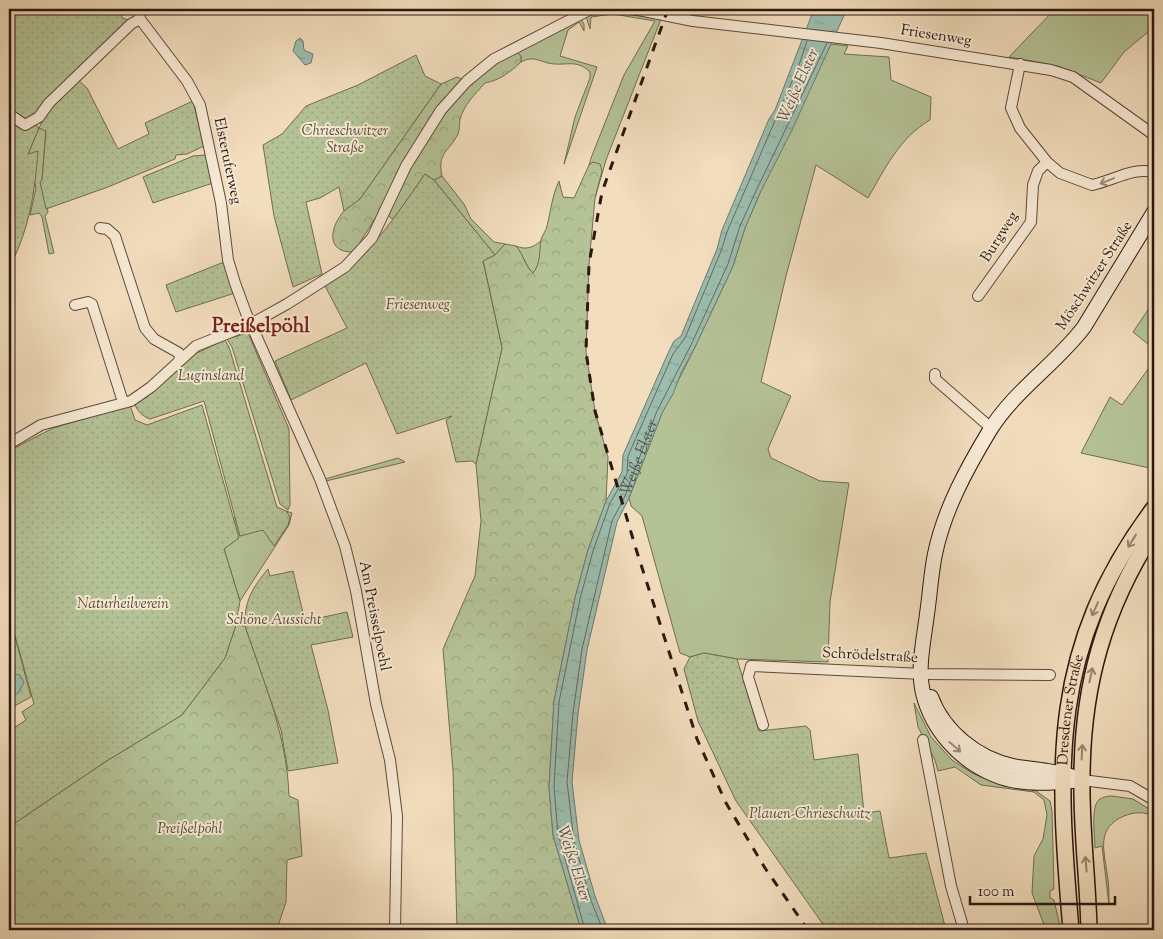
<svg xmlns="http://www.w3.org/2000/svg" width="1163" height="939" viewBox="0 0 1163 939" font-family="'Sorts Mill Goudy',serif">
<style>
.grass{fill:#b4c296;stroke:#706d53}
.forest{fill:url(#forest-crowns);stroke:#706d53}
.garden{fill:url(#garden-dots);stroke:#706d53}
.water{fill:url(#water-ripples);stroke:#6f7a6e}
.lines{fill:none;stroke-linecap:round;stroke-linejoin:round}
.shore{stroke:#646a5e;stroke-width:1}
.street-casing{stroke:#5d493b;stroke-width:12}
.secondary-casing{stroke:#2b1810;stroke-width:16}
.primary-casing{stroke:#2b1810;stroke-width:18}
.street{stroke:#f7e9d4;stroke-width:10}
.secondary{stroke:#f7e9d4;stroke-width:14}
.primary{stroke:#f2ddbd;stroke-width:15}
.rail{stroke:#2b1810;stroke-width:3;stroke-dasharray:9 9;stroke-linecap:butt}
.oneway{stroke:#9b8b7c}
.oneway2{stroke:#98846f}
.labels{text-anchor:middle;dominant-baseline:central;stroke-width:4;stroke-linejoin:round;paint-order:stroke}
.street-label{font-size:15px;fill:#2b1810;stroke:#f7e9d4}
.park-label{font-size:15px;font-style:italic;fill:#544b38;stroke:#f7e9d4}
.water-label{font-size:16px;font-style:italic;fill:#535147;stroke:#f7e9d4}
.district-label{font-size:20px;font-weight:bold;fill:#7a1f14;stroke:#f7e9d4}
</style>
<defs>
<pattern id="forest-crowns" width="20" height="18" patternUnits="userSpaceOnUse" patternTransform="scale(1.25)"><rect width="20" height="18" fill="#b4c296"/><path d="M2 6a3 3 0 1 1 6 0M12 15a3 3 0 1 1 6 0" fill="none" stroke="#9ba680"/></pattern>
<pattern id="garden-dots" width="8" height="8" patternUnits="userSpaceOnUse" patternTransform="scale(1.25)"><rect width="8" height="8" fill="#b4c296"/><path d="M2 2h.1M6 6h.1" fill="none" stroke="#9ba680" stroke-width="1.8" stroke-linecap="round"/></pattern>
<pattern id="water-ripples" width="26" height="14" patternUnits="userSpaceOnUse" patternTransform="scale(1.25)"><rect width="26" height="14" fill="#9cbcad"/><path d="M2 4q2-2 4 0t4 0M15 11q2-2 4 0t4 0" fill="none" stroke="#87a194"/></pattern>
</defs>
<rect width="100%" height="100%" fill="#f2ddbd"/>
<filter id="stains"><feTurbulence type="fractalNoise" baseFrequency=".004" numOctaves="4"/><feColorMatrix values="0 0 0 0 .2 0 0 0 0 .09 0 0 0 0 .02 0 0 0 .5 -.17"/></filter>
<radialGradient id="worn" r=".72"><stop offset=".6" stop-color="#630" stop-opacity="0"/><stop offset="1" stop-color="#630" stop-opacity=".3"/></radialGradient>
<path class="grass" d="M1055 9H1154V27L1124 52 1101 83 1058 66 1009 57Z
M610 12 661 19 606 160 595 198 602 171 593 162 589 165 591 158 624 75 655 21 613 14 591 17 590 29 586 16Z
M581 19 584 24V31L579 22 568 30 560 56 597 67 564 164 575 117 590 78V72C576 58 564 67 548 63 537 60 532 56 521 62V56L507 55Z
M831 44 848 46 844 54 889 57 891 80 931 97 930 120C900 137 884 170 868 198L816 165 786 276 761 382 791 396 768 449 771 458 820 481 849 483 830 602 828 662 737 659 704 653 690 657 680 653 642 516 631 506 629 498 662 413 695 347 733 266 745 228 760 193Z
M39 128 46 130 42 180 48 212 45 216 54 253 49 254 42 217 39 213 30 215 36 188 28 154Z
M442 176 464 204 471 219 494 242 505 244 495 255 434 180Z
M541 241C543 252 539 265 533 274 525 264 523 255 516 246 526 250 532 248 541 241Z
M1154 301V349L1133 332Z
M1154 361V469L1081 453 1110 397 1122 405Z
M398 458 405 462 326 481 325 479Z
M286 511 292 513 289 525 240 601 224 549 238 538 231 518H235L240 536 290 517Z
M914 703 931 737 952 760 972 773 987 779 1036 791 1050 801 1052 811 1054 889 1050 891V898L1054 900 1061 930H1046L1032 893 1034 856 1043 839 1047 815 1044 800 1034 792 981 785 955 767 938 771 935 760 918 727Z
M1112 796 1133 799 1154 812V817C1145 811 1134 812 1124 816 1096 828 1104 850 1107 873 1109 884 1109 894 1109 905L1102 846 1095 848C1095 837 1090 805 1100 799 1103 797 1108 796 1112 796Z"/>
<path class="forest" d="M517 53 521 56V62C509 73 500 80 485 83 475 94 464 105 460 119 459 123 460 130 458 134 449 152 437 152 442 176L434 180 425 174 393 220 387 214 376 217 354 252C326 253 329 228 344 211 348 206 355 203 360 199L441 84 457 77 471 83 507 55Z
M593 162 600 164 602 171 595 198 589 264 586 352 595 411 608 457 606 501 588 550 575 598 554 701 549 787 553 835 581 930H457L453 771 443 649 475 576 481 521 476 464 502 348 483 260 495 255 505 244 516 246C524 255 524 265 533 273 541 263 539 252 541 240 542 235 546 231 547 226 551 210 552 196 559 181L563 197 574 198 589 165Z
M9 614 31 697 9 709Z
M236 625 245 626C264 682 287 736 289 796L298 800 302 856 287 860 286 902 279 923V930H9V827L105 762 182 715 225 658Z"/>
<path class="garden" d="M9 9H122V18L131 21 49 101 29 119 22 120 9 111Z
M416 55 425 76 441 84 360 199 344 211 339 187 320 198 306 202 322 274 293 287 274 216 263 145 282 134 306 106 358 85Z
M77 79 87 88 118 149 149 134 145 123 193 101 204 146 187 154 176 155 175 159 108 187 46 209 40 182 42 180 46 131 39 128 28 154 38 151C35 192 29 231 9 268V118L34 123 39 128 50 105Z
M206 155 213 183 153 203 143 177 193 156Z
M425 174 434 180 495 255 483 261 502 348 476 464 472 461 456 462 446 420 452 416 397 434 366 363 291 400 275 361 347 328 325 286C370 256 395 217 425 174Z
M224 262 235 293 176 312 166 285Z
M248 333 289 429 290 505 288 510 280 504 232 347 227 339Z
M225 340 229 347 277 507 286 511 290 517 288 525 274 546 263 530 240 536 204 401 150 419C142 416 137 411 134 402L188 357Z
M130 405 135 420 147 425 202 405 239 538 224 549 240 601 236 625 225 658 182 715 105 762 9 827V731L26 720 22 712 34 704 9 614V451L53 428Z
M268 569 270 576 293 571 305 621 347 612 353 637 311 645 328 710 338 763 288 771 281 730 245 626C244 602 252 588 268 569Z
M704 653 737 659 759 731 806 726 810 730 814 760 858 754 864 813 880 811 889 858 926 853 946 930H827L736 801 698 721 684 669 690 657Z"/>
<path class="water" d="M814 9H847L792 130 760 193 745 228 733 266 695 347 681 373 673 394 662 413 629 498 617 522 587 650 578 714 572 782 579 840 595 896 608 930H581L553 835 549 787 554 701 575 598 588 550 606 501 622 472 623 455 669 351 674 341 681 336 717 249 722 230 769 119 775 110Z
M300 38 303 41 304 50 313 54 311 63 305 65 293 51 296 41Z
M12 674 20 675 24 682 19 692 14 696 9 691V677Z"/>
<g class="lines">
<g class="shore">
<path d="M585 930 558 834 554 787 559 702 580 599 593 551 610 503 627 474 628 456 673 354 685 338 721 251 727 232 799 65 807 41"/>
<path id="s1" d="M603 930 590 898 574 841 567 782 573 713 582 649 612 521 625 496 657 411 691 345 728 264 740 226 756 191 827 43"/>
</g>
<g class="street-casing">
<path id="street" d="M139 9 140 19 187 81 200 105 221 203 228 260 235 283 246 313 320 479 345 546 356 591 376 704 390 760 397 816 395 930
M634 9 693 21 881 43 1051 70 1073 77 1154 135
M1020 64 1011 108 1020 128 1047 162 1060 173 1092 185C1113 181 1132 167 1154 172
M9 114 25 125 39 117 49 103 131 24 140 19
M100 228 107 229 115 236 145 328 154 339 179 353 180 359 176 365
M978 296 1031 222 1033 185 1038 171 1047 162
M75 305 88 302 92 304 123 402
M935 374V379L991 428
M9 444 41 425 131 401 151 387 196 346 251 324 287 304 345 267 372 238 406 166 441 110 467 81 494 59 591 9
M763 725 748 677 751 666 923 674 1050 675
M923 740 951 886 964 930
M1082 780 1130 786 1154 800"/>
</g>
<g class="secondary-casing">
<path id="secondary" d="M931 697C944 732 978 759 1013 766 1034 770 1054 770 1074 777
M1082 780C1054 783 1021 786 995 775 960 761 932 730 923 693 917 668 924 639 927 614 930 594 931 573 935 554 944 510 967 468 990 430 1015 390 1056 364 1084 327L1154 212"/>
</g>
<g class="primary-casing">
<g id="primary">
<path id="s2" d="M1071 930C1057 765 1049 648 1154 508"/>
<path d="M1089 930C1088 880 1081 829 1082 779 1082 686 1104 609 1154 531"/>
</g>
</g>
<use href="#street" class="street"/>
<use href="#secondary" class="secondary"/>
<use href="#primary" class="primary"/>
<path class="rail" d="M668 9 602 192 589 264 586 352 595 411 636 549 697 739 726 803 765 868 808 930"/>
</g>
<defs><path id="oneway-shaft" d="M-6 0H5M1.5-3L5.5 0L1.5 3" fill="none" stroke-width="1.6" stroke-linecap="round" stroke-linejoin="round" transform="scale(1.25)"/></defs>
<g class="oneway">
<use href="#oneway-shaft" transform="translate(1107 181) rotate(158)"/>
<use href="#oneway-shaft" transform="translate(955 747) rotate(41)"/>
</g>
<g class="oneway2">
<use href="#oneway-shaft" transform="translate(1132 541) rotate(122)"/>
<use href="#oneway-shaft" transform="translate(1095 609) rotate(114)"/>
<use href="#oneway-shaft" transform="translate(1091 675) rotate(-77)"/>
<use href="#oneway-shaft" transform="translate(1082 752) rotate(-87)"/>
<use href="#oneway-shaft" transform="translate(1086 864) rotate(-95)"/>
</g>
<g class="labels">
<g class="street-label">
<text transform="translate(936 36) rotate(9)">Friesenweg</text>
<text transform="translate(227 161) rotate(78)">Elsteruferweg</text>
<text transform="translate(1000 237) rotate(-58)">Burgweg</text>
<text transform="translate(1095 276) rotate(-57)">Möschwitzer Straße</text>
<text transform="translate(374 616) rotate(79)">Am Preisselpoehl</text>
<text transform="translate(870 656) rotate(3)">Schrödelstraße</text>
<text stroke="none"><textPath href="#s2" startOffset="221">Dresdener Straße</textPath></text>
</g>
<g class="park-label">
<text x="345" y="131">Chrieschwitzer<tspan x="345" dy="17">Straße</tspan></text>
<text x="418" y="305">Friesenweg</text>
<text x="211" y="376">Luginsland</text>
<text x="123" y="604">Naturheilverein</text>
<text x="274" y="620">Schöne Aussicht</text>
<text x="810" y="814">Plauen-Chrieschwitz</text>
<text x="190" y="829">Preißelpöhl</text>
</g>
<g class="water-label">
<text transform="translate(799 86) rotate(-66)">Weiße Elster</text>
<text stroke="none"><textPath href="#s1" startOffset="488">Weiße Elster</textPath></text>
<text transform="translate(573 864) rotate(72)">Weiße Elster</text>
</g>
<g class="district-label">
<text x="261" y="327">Preißelpöhl</text>
</g>
</g>
<rect width="1163" height="939" fill="none" stroke="#f2ddbd" stroke-width="30"/>
<rect x="10" y="10" width="1143" height="919" fill="none" stroke="#2b1810" stroke-width="2.5"/>
<rect x="15" y="15" width="1133" height="909" fill="none" stroke="#2b1810"/>
<path d="M970 896v8h145v-8" fill="none" stroke="#2b1810" stroke-width="2.5"/>
<text x="978" y="896" font-size="15" fill="#2b1810" stroke="#f7e9d4" stroke-width="4" paint-order="stroke">100 m</text>
<rect width="100%" height="100%" filter="url(#stains)"/>
<rect width="100%" height="100%" fill="url(#worn)"/>
</svg>
